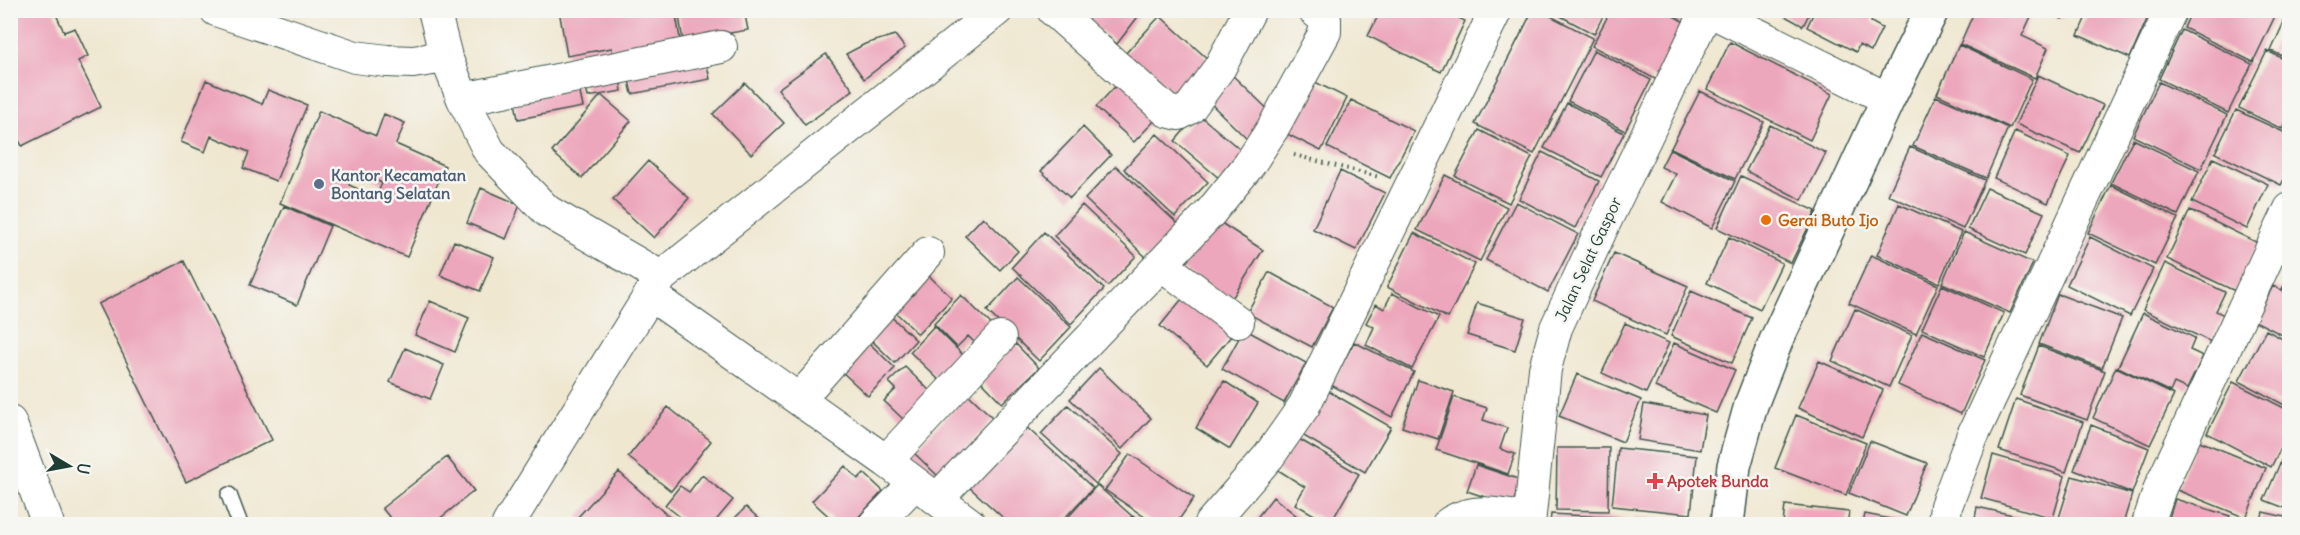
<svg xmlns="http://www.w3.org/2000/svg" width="2300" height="535" viewBox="0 0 2300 535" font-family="Delius,sans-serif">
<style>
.building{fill:#eda7bc;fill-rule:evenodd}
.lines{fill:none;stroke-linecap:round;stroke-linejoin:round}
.service-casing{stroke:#3e564b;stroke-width:18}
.minor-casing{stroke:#3e564b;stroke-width:34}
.tertiary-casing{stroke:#3e564b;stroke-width:36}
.path{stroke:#3e564b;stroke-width:4;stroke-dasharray:1.5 4.5;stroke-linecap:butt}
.service{stroke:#fff;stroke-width:15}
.minor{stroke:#fff;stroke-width:32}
.tertiary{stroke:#fff;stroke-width:33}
.service-dot{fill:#5c6f8a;stroke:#f6f6f2;stroke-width:2}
.food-dot{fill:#e8710a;stroke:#f6f6f2;stroke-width:2}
.health-dot{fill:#e0444e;stroke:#f6f6f2;stroke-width:2}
.labels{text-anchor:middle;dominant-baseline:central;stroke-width:5;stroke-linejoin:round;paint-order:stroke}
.service-label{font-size:16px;font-weight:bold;fill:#4e5e75;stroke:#f6f6f2;text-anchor:start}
.food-label{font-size:16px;font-weight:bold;fill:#c56008;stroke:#f6f6f2;text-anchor:start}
.street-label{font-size:16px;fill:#1f3d34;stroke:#f6f6f2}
.health-label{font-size:16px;font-weight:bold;fill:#be3a42;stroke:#f6f6f2;text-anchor:start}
</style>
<rect width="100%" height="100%" fill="#f6f6f2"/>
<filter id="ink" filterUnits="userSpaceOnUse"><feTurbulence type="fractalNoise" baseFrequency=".0167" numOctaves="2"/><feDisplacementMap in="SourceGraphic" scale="12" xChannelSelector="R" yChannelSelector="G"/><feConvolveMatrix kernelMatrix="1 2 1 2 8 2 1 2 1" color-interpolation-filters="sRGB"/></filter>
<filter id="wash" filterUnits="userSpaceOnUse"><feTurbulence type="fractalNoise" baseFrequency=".008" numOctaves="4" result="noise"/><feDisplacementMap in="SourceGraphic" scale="24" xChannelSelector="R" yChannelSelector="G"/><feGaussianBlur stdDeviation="1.35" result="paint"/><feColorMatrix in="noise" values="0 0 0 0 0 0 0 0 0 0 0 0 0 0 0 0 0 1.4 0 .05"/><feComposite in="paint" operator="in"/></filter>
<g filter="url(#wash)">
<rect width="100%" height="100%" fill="#efe7d0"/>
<g id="blocks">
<path class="building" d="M10 10H54L64 32 75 28 88 56 78 61 101 107 22 146 10 123Z
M559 10H675L681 44 613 56 612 48 567 56Z
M678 10H744L748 30 683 41Z
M1075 10H1128L1137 18 1117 44Z
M1381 10H1443L1465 21 1441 72 1368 36Z
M1458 10H1475L1472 17Z
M1533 10H1539L1593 38 1534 154 1475 124Z
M1549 10H1606L1594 34Z
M1611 10H1663L1686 23 1657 80 1592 46Z
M1774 10H1811L1803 26Z
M1815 10H1877L1871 22 1882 28 1871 51 1859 45 1856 52 1807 27Z
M1975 10H2034L2022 36 2048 48 2035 78 1960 44Z
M2044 10H2066L2062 19Z
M2089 10H2151L2130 58 2078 35Z
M2192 10H2268L2276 14 2253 62 2184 28Z
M1160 16 1210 61 1176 99 1125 54Z
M2284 22 2290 25V59L2271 51Z
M2182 30 2252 64 2228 113 2159 79Z
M895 35 905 48 864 79 846 54 865 44Z
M1730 42 1832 94 1810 140 1707 89Z
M1959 45 2032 79 2010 128 1937 94Z
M1594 50 1651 80 1625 131 1568 101Z
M2267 51 2290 62V124L2285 122 2282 129 2239 108Z
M826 54 853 90 805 125 778 89Z
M705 56 710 79 632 94 627 71Z
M619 71 622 91 588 97 584 78Z
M1231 74 1276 117 1251 143 1207 100Z
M2038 75 2103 105 2080 153 2016 124Z
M1123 78 1161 114 1134 142 1096 107Z
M1309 79 1347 98 1321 151 1283 132Z
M206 80 262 104 268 90 307 105 276 181 243 168 249 152 211 136 205 152 181 142Z
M2159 82 2227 115 2201 169 2133 136Z
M745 83 784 123 751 154 713 114Z
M578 84 583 107 518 119 514 96Z
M1700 91 1764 122 1735 179 1671 148Z
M601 95 631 121 582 178 552 152Z
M1936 96 2008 128 1986 178 1913 146Z
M1351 100 1414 131 1390 178 1327 147Z
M1567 103 1624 133 1601 177 1544 148Z
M2236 110 2290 135V168L2281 185 2215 153Z
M319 111 376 136 384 114 405 123 396 144 445 166 407 257 280 203ZM354 171 382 183 376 197 349 185Z
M1198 114 1250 158 1227 185 1175 141Z
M1770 125 1826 153 1802 200 1746 171Z
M1083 127 1111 155 1070 198 1041 171Z
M1479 130 1532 157 1509 203 1455 176Z
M2015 131 2070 156 2048 203 1994 178Z
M1157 134 1208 182 1175 217 1124 169Z
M2133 139 2199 171 2178 215 2111 183Z
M1910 147 1985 180 1963 229 1888 195Z
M1670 149 1735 181 1712 228 1662 202 1676 174 1661 167Z
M1542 152 1599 181 1575 228 1519 199Z
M2213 158 2268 184 2247 229 2192 202Z
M648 161 689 198 654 238 613 200Z
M1116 166 1180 226 1148 259 1085 199Z
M1340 171 1385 193 1356 250 1313 229Z
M1445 175 1507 207 1480 261 1417 230Z
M1741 176 1816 211 1791 263 1717 228Z
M2111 185 2178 218 2155 265 2088 233Z
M481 188 520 205 506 239 467 223Z
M1987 188 2044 213 2025 255 1968 229Z
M1516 202 1578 234 1548 292 1486 260Z
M1899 204 1961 232 1939 283 1877 255Z
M1082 205 1136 256 1108 286 1054 236Z
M284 206 330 226 297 305 250 285Z
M2190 210 2258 243 2235 291 2167 259Z
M983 217 1018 251 1000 270 965 236Z
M1215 219 1263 250 1231 300 1182 269Z
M1044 232 1104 289 1071 324 1012 267Z
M1964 232 2033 263 2010 313 1942 283Z
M1414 233 1475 264 1448 318 1387 287Z
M1729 237 1782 263 1760 309 1707 283Z
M2090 237 2153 269 2130 316 2067 285Z
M454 241 494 257 480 291 440 275Z
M1614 253 1688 286 1666 335 1592 301Z
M1871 255 1938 285 1916 334 1849 303Z
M184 261 272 440 186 482 98 304Z
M2165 263 2225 292 2216 311 2224 315 2211 342 2143 310Z
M921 268 952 298 918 334 887 304Z
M1269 272 1333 307 1312 347 1247 313Z
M2290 275V293L2282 289Z
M1018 277 1071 327 1039 361 987 311Z
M1942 285 2004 313 1984 357 1922 329Z
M2273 286 2290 294V339L2255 321Z
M1190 289 1237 329 1207 365 1160 326Z
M1691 291 1752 318 1732 363 1671 336Z
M1392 293 1439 317 1412 369 1366 345 1374 327 1366 323 1376 304 1384 309Z
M2058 294 2122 318 2102 368 2039 344Z
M961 295 994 327 977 345 968 336 957 347 934 324Z
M430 301 469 318 455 352 415 335Z
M1477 303 1525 318 1515 350 1467 335Z
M1855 309 1912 335 1889 387 1832 361Z
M885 311 916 340 895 363 864 333Z
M2143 313 2195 338 2190 350 2203 356 2187 389 2174 383 2170 392 2118 367Z
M1625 323 1669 343 1646 393 1602 373Z
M934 326 965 357 941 382 910 352Z
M1244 329 1306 363 1284 403 1222 369Z
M2266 330 2290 343V408L2239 381Z
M1922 332 1985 360 1961 414 1898 385Z
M867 341 895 368 868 396 839 369Z
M1354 342 1414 372 1392 417 1331 385Z
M1674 343 1735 370 1716 413 1655 387Z
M1016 344 1039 368 1002 403 979 379Z
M2039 346 2105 371 2087 420 2020 395Z
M405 348 444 365 430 399 390 382Z
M1819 361 1883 390 1862 437 1798 408Z
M905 367 931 392 904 420 884 401 896 389 889 382Z
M2116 367 2174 395 2150 445 2093 418Z
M1099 368 1151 418 1122 449 1070 399Z
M1577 374 1641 400 1623 442 1559 416Z
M1418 380 1454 392 1438 439 1402 427Z
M1224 381 1258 403 1230 449 1196 428Z
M2233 382 2290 411V430L2271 467 2207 433Z
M1328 391 1391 427 1365 472 1302 435Z
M968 394 994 419 939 477 913 452Z
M1454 397 1487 408 1483 420 1507 428 1500 449 1515 454 1508 474 1436 450Z
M2016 399 2083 422 2066 472 1999 450Z
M1644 404 1706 415 1700 450 1638 440Z
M1068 405 1122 454 1096 484 1041 434Z
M668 407 711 441 671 491 628 457Z
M1796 415 1866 443 1846 495 1775 468Z
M1024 425 1093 488 1059 524H1010L968 486Z
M2091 425 2149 448 2132 493 2074 470Z
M1297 438 1359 474 1330 524 1295 504 1305 487 1278 470Z
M2197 440 2266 468 2246 518 2177 490Z
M1870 441 1927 463 1906 516 1849 493Z
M1557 448H1609L1608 511 1556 510Z
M1618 448 1697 456 1691 514 1612 506Z
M1130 454 1194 498 1176 524H1155L1105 490Z
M2284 454 2290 457V510L2264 500Z
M1993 455 2065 476 2053 518 1981 498Z
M447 457 474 491 433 524H395L382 508Z
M1476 465 1521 480 1512 506 1467 491Z
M845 466 858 479 864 473 883 491 852 524H837L812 501Z
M619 472 677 524H587L578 517Z
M702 475 733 500 713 524H689L665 505 680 486 689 492Z
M2072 476 2132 494 2123 524H2057Z
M1097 485 1132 516 1125 524H1062Z
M1273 497 1307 524H1252Z
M2175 499 2230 516 2227 524H2167Z
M1785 505 1849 512 1847 524H1783Z
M746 507 765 524H729Z
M1977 507 2049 523V524H1974Z
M2263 512 2290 518V524H2260Z
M1551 514 1624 518 1623 524H1550Z
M1865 514 1911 523V524H1863Z
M1134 516 1143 524H1126Z
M1635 517 1697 523V524H1634Z"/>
</g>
</g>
<g filter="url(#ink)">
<use href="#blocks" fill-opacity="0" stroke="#3e564b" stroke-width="1.5"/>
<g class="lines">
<g class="service-casing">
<path id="service" d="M229 495 240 524"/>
</g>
<g class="minor-casing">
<path id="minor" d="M216 10 355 57 387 61 413 62 446 57
M434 10 446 57 463 99 489 151 547 211 661 277
M1053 10 1167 111 1179 114 1190 108 1220 67 1250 10
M1708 10 1888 99
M463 99 721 47
M1161 264 1238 322
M651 295 886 461 970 524
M799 399 928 253
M10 422 48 524
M886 461 1000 338
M937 499 1210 213 1249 165 1273 128 1325 32V19L1314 10
M508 524 661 277 997 10
M875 524 915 483
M1210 524 1269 456 1304 406 1496 10
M1448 524C1473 507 1501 514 1529 520
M1529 524 1545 369 1556 328 1602 228 1707 10
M1944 524 1946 506 1972 437 2171 10
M2148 524 2160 488 2290 209"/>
</g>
<g class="tertiary-casing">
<path id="tertiary" d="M1727 524 1734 466 1751 405 1776 341 1888 99 1932 10"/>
</g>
<path class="path" d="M1294 155 1379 177"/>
<use href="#service" class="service"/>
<use href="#minor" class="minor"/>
<use href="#tertiary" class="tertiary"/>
</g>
</g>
<circle class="service-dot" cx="319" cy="184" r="6"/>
<circle class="food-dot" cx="1766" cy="220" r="6"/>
<path class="health-dot" d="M1652 472h6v6h6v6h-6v6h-6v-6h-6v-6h6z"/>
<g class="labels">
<g class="service-label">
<text x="331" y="175">Kantor Kecamatan<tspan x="331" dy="18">Bontang Selatan</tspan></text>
</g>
<g class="food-label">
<text x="1778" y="220">Gerai Buto Ijo</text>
</g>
<g class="street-label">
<text transform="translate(1588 259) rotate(-65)">Jalan Selat Gaspor</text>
</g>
<g class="health-label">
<text x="1667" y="481">Apotek Bunda</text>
</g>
</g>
<rect width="2300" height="535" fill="none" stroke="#f6f6f2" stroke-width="36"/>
<g transform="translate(69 466) rotate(100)" stroke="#f6f6f2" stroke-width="4.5" paint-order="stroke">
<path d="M0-4.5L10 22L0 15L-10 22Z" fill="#1f3d34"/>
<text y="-9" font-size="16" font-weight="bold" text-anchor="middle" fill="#1f3d34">U</text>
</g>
</svg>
